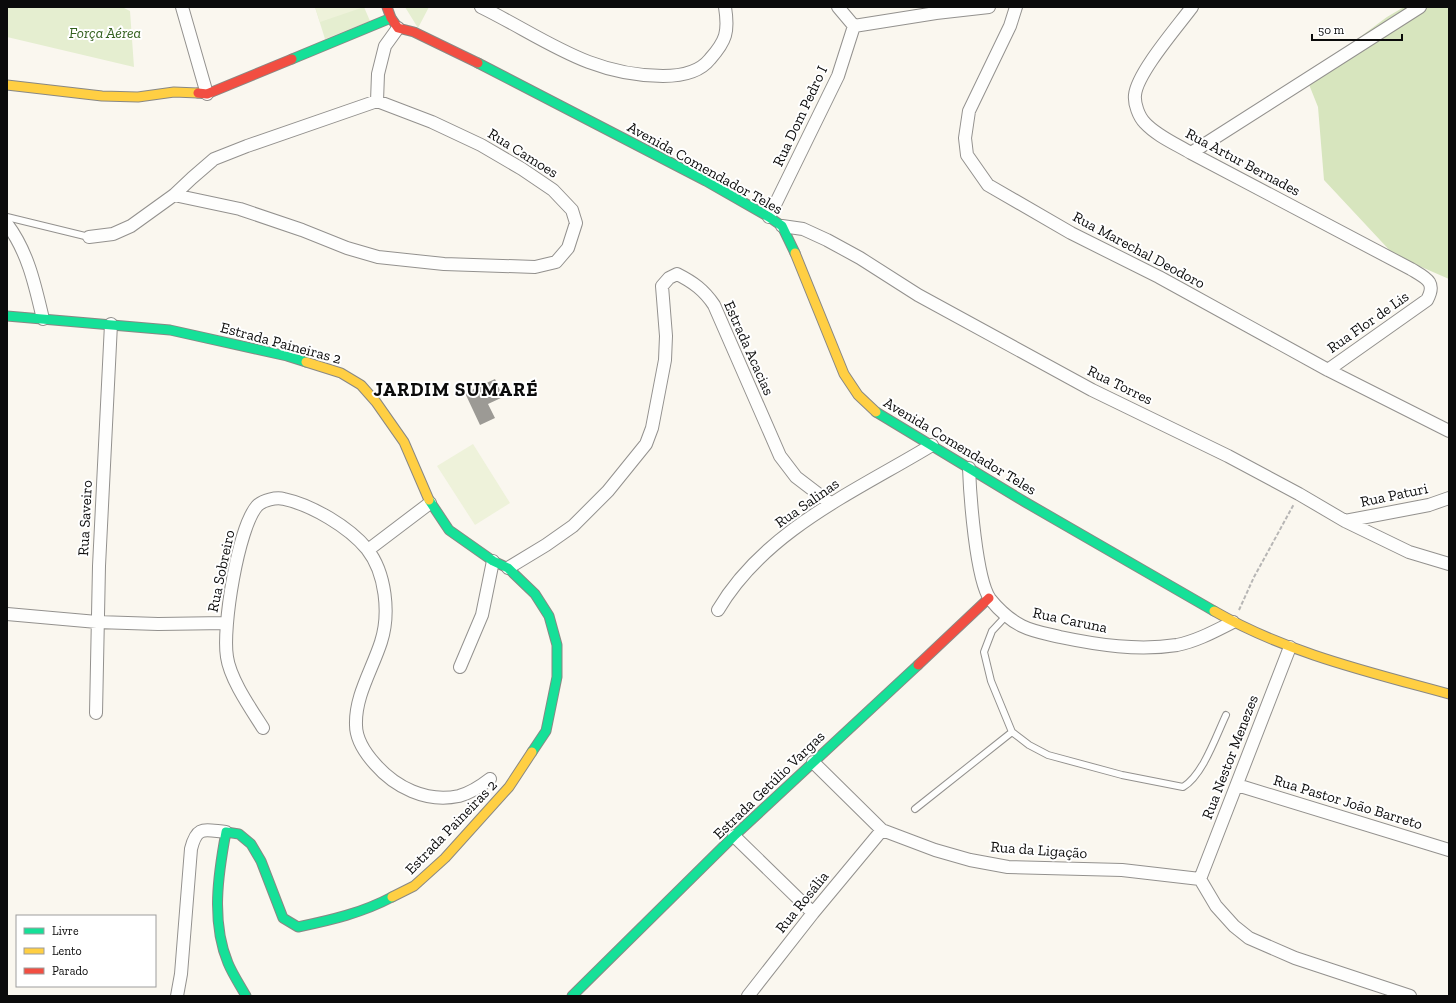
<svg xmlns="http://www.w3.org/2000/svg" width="1456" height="1003" viewBox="0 0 1456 1003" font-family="'Zilla Slab',serif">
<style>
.green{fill:#e5eed0}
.forest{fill:#d7e5be}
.pitch{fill:#eef2da}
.building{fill:#9c9a95}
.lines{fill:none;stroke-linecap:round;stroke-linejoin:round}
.lane-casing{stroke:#93918e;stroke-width:8}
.street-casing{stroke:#93918e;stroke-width:14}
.fast-casing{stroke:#898884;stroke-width:11}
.slow-casing{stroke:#898884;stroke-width:11}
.jam-casing{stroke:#898884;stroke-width:11}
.path{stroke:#b7b6b5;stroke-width:2;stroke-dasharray:4 2;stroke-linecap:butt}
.lane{stroke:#fefefd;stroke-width:6}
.street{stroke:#fefefd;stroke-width:12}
.fast{stroke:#16e098;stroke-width:9}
.slow{stroke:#ffcf43;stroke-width:9}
.jam{stroke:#f24e42;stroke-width:9}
.labels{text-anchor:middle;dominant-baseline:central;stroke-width:4;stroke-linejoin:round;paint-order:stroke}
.park-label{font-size:15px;font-style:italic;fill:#33601f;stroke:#fff}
.street-label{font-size:15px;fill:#0b0b0b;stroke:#fff}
.district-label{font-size:19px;font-weight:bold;letter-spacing:1px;fill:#0b0b0b;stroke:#fff}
</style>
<rect width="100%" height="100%" fill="#faf7ef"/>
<path class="green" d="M7 7H122L130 11 134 67 7 37Z
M315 7H364L370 21 325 39Z
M405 7H429L418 28Z"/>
<path class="forest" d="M1404 7H1449V279L1394 255 1324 180 1318 107 1306 77 1387 17Z"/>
<path class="pitch" d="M315 7H364L320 22Z
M473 444 510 503 475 525 437 466Z"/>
<path class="building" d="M495 379 503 397 488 404 495 418 480 425 465 393Z"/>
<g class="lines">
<g class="lane-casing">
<path id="lane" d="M7 217 89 237
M1006 616 992 631 984 652 991 681 1012 732 1029 745 1048 755 1122 775 1183 787C1203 775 1216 736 1226 715
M915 809 1012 732"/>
</g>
<g class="street-casing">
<path id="street" d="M182 7 207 94
M481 7C544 38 589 76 663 76 681 76 699 73 710 59 726 41 729 32 725 7
M838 7 854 26
M1016 7 1010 26 969 111 965 138 967 155 988 185 1071 233 1159 277 1328 370 1449 431
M1192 7C1178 26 1137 73 1135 95 1134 104 1139 117 1145 123 1157 136 1176 144 1191 153L1411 269C1426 278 1437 282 1427 300L1328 370
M854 26 936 13 989 7
M377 101 378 74 385 46 398 28
M1191 153 1420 7
M769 217 838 76 854 26
M7 224C28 252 35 285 43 319
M782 226 803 229 827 240 860 258 918 295 1092 390 1228 456 1299 494 1345 521 1409 552 1449 564
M89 237 113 234 131 226 174 195 192 178 214 159 247 146 377 101 432 122 481 145 522 169 553 190 572 210 576 223 568 248 556 262 535 267 444 264 378 257 347 248 302 230 240 209 174 195
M969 468C970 495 976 579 990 599 999 610 1010 620 1022 626 1034 632 1048 634 1060 637 1098 645 1138 651 1177 645 1197 641 1215 631 1233 622
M1345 521 1429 505 1449 498
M368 550 430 503
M508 568 546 545 573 526 608 491 646 444 652 428 665 360 666 336 662 286 669 278 677 274C693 282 704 290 714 305L780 456 796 477 830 503
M718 610C765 530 856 491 932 445
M7 614 97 622 158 624 226 623
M460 667 482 615 493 561
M96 713 99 566 111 324
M263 728C251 709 230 679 227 657 222 628 238 528 257 506 263 500 276 497 284 499 312 505 349 527 367 549 386 573 390 614 381 642 372 670 355 696 356 725 356 739 366 754 375 764 395 787 426 803 459 796 470 793 481 786 490 779
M813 762 882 830 935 850 970 860 1008 867 1122 870 1200 879
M1237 785 1449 850
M734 836 813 913
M1200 879 1290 647
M1200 879 1216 906 1234 926 1249 938 1295 958 1410 996
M177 996 181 974 191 849C197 825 204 830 226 832
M748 996 813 913 882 830"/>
</g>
<g class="fast-casing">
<path id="fast" d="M292 59 391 18
M478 63 706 181 769 217 782 226 795 253
M7 316 170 330 287 356 306 362
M876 412 1025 502 1214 611
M429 500 449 530 493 561 508 568 535 594 549 616 557 645V677L546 731 532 752
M246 996C240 985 233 975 228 963 211 922 218 875 226 832L239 834 251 844 261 861 283 918 298 927C331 920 362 913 392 897
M572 996 734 836 918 665"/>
</g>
<g class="slow-casing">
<path id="slow" d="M7 85 102 96 138 97 174 92 198 93
M795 253 844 374 858 395 876 412
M306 362 341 373 361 385 376 402 404 442 429 500
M1214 611C1287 653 1369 672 1449 694
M392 897 414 886 445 858 509 787 532 752"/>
</g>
<g class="jam-casing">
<path id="jam" d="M387 7 391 18 398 28 414 32 478 63
M198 93 207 94 292 59
M918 665 989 598"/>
</g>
<path class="path" d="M1239 610 1254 577 1294 504"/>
<use href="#lane" class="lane"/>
<use href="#street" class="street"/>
<use href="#fast" class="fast"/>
<use href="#slow" class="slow"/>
<use href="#jam" class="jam"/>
</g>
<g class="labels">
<g class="park-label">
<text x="105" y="33">Força Aérea</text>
</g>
<g class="street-label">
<text transform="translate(800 116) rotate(-65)">Rua Dom Pedro I</text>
<text transform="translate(523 153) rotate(32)">Rua Camoes</text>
<text transform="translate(1243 162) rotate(28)">Rua Artur Bernades</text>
<text transform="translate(705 168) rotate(29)">Avenida Comendador Teles</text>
<text transform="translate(1139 250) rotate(28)">Rua Marechal Deodoro</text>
<text transform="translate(1368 322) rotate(-35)">Rua Flor de Lis</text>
<text transform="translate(281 343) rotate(15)">Estrada Paineiras 2</text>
<text transform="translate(749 348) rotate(66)">Estrada Acacias</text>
<text transform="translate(1120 385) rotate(26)">Rua Torres</text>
<text transform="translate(960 446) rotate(31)">Avenida Comendador Teles</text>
<text transform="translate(1394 495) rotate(-12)">Rua Paturi</text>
<text transform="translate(807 503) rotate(-35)">Rua Salinas</text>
<text transform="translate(85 518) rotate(-87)">Rua Saveiro</text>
<text transform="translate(221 571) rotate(-78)">Rua Sobreiro</text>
<text transform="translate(1070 620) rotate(12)">Rua Caruna</text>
<text transform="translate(1230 757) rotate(-69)">Rua Nestor Menezes</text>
<text transform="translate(769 785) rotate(-44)">Estrada Getúlio Vargas</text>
<text transform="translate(1348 802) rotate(17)">Rua Pastor João Barreto</text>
<text transform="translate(451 827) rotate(-46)">Estrada Paineiras 2</text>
<text transform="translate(1039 850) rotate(4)">Rua da Ligação</text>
<text transform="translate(802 902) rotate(-51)">Rua Rosália</text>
</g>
<g class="district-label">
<text x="456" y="389">JARDIM SUMARÉ</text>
</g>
</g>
<rect width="1456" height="1003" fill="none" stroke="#0b0b0b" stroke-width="16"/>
<rect x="16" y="915" width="140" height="72" fill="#ffffff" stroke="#9d9d9d"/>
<rect x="24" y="928" width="20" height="6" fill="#16e098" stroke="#9d9d9d"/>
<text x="52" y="935" font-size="12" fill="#0b0b0b">Livre</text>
<rect x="24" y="948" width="20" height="6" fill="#ffcf43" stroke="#9d9d9d"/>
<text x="52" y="955" font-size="12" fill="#0b0b0b">Lento</text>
<rect x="24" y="968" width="20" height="6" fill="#f24e42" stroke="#9d9d9d"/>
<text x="52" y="975" font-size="12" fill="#0b0b0b">Parado</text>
<path d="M1312 34v6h90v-6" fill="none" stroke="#0b0b0b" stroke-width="2"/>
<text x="1318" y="34" font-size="12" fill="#0b0b0b" stroke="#ffffff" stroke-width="3" paint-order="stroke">50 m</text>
</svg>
